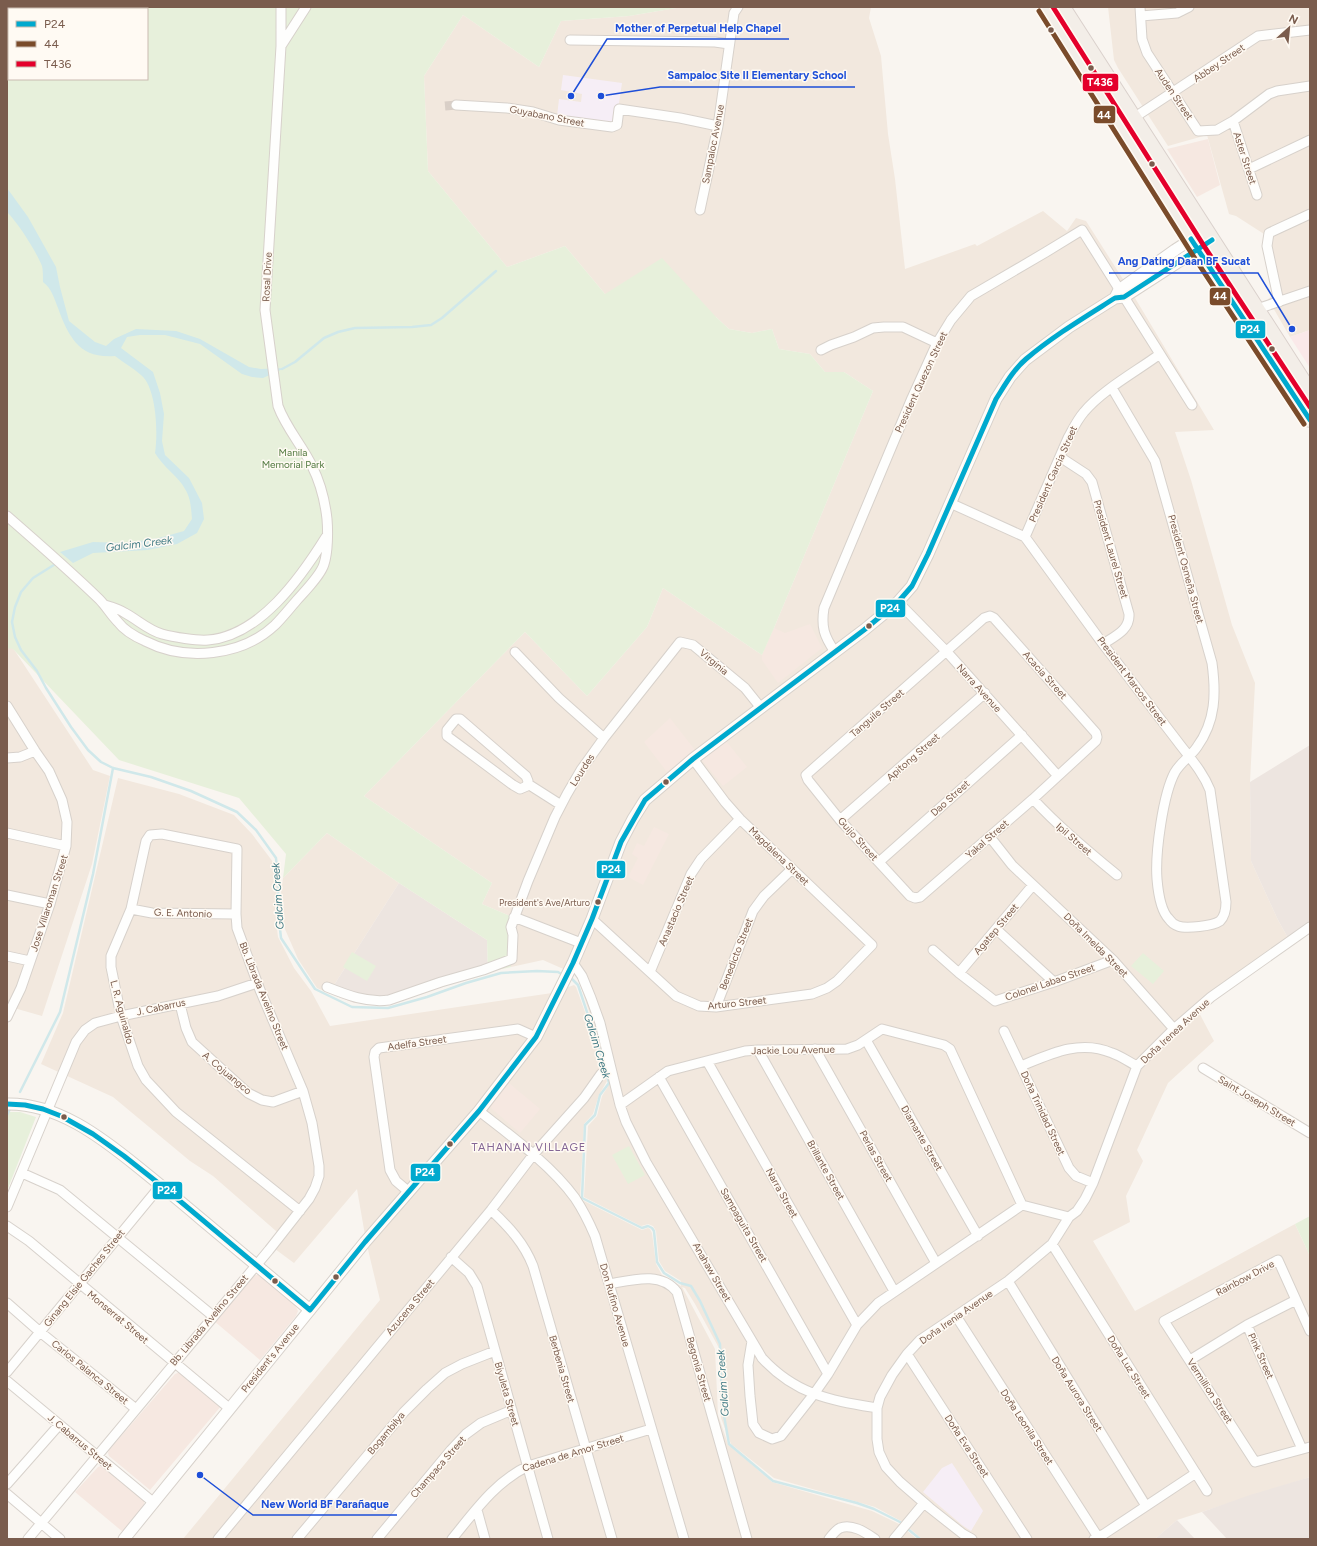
<svg xmlns="http://www.w3.org/2000/svg" width="1317" height="1546" viewBox="0 0 1317 1546" font-family="Figtree,sans-serif">
<style>
.residential{fill:#f2e8de}
.commercial{fill:#f6e8e1}
.industrial{fill:#ede5e0}
.education{fill:#f6eef6}
.medical{fill:#fae9e9}
.green{fill:#e7f0db;fill-rule:evenodd}
.water{fill:#d0e8ea}
.lines{fill:none;stroke-linecap:round;stroke-linejoin:round}
.stream{stroke:#d0e8ea;stroke-width:2.5}
.minor-tunnel{stroke:#d9cfc7;stroke-width:9;stroke-dasharray:9 4.5;stroke-linecap:butt}
.minor-casing{stroke:#d7d1cb;stroke-width:11}
.tertiary-casing{stroke:#d7d1cb;stroke-width:13}
.primary-casing{stroke:#dad1cc;stroke-width:16}
.minor{stroke:#fefefd;stroke-width:9}
.tertiary{stroke:#fefefd;stroke-width:11}
.primary{stroke:#f3eee8;stroke-width:14}
.bus-1-casing{stroke:#fffaf3;stroke-width:8}
.bus-2-casing{stroke:#fffaf3;stroke-width:8}
.bus-3-casing{stroke:#fffaf3;stroke-width:8}
.bus-1{stroke:#00a9ce;stroke-width:5}
.bus-2{stroke:#7a4b2a;stroke-width:5}
.bus-3{stroke:#e4002b;stroke-width:5}
.bus-dot{fill:#7a5c4d;stroke:#fffaf3;stroke-width:1.5}
.labels{text-anchor:middle;dominant-baseline:central;stroke-width:3;stroke-linejoin:round;paint-order:stroke}
.bus-label{font-size:9px;fill:#7a5c4d;stroke:#fffaf3;text-anchor:end}
.street-label{font-size:10px;fill:#7a5c4d;stroke:#fffaf3}
.park-label{font-size:10px;fill:#537a41;stroke:#fffaf3}
.water-label{font-size:11px;font-style:italic;fill:#437c86;stroke:#fffaf3}
.neighbourhood-label{font-size:11px;letter-spacing:1px;fill:#846695;stroke:#fffaf3}
.leader{fill:none;stroke:#1d4ed8;stroke-width:1.5}
.callout-dot{fill:#1d4ed8;stroke:#fffaf3;stroke-width:1.5}
.callout-label{font-size:11px;text-anchor:middle;font-weight:bold;fill:#1d4ed8;stroke:#fffaf3;stroke-width:3;stroke-linejoin:round;paint-order:stroke}
.line-badge{stroke:#fffaf3;stroke-width:1.5}
.badge-label{font-size:11px;text-anchor:middle;font-weight:bold;fill:#fff}
</style>
<rect width="100%" height="100%" fill="#f9f5f0"/>
<path class="residential" d="M682 7H871L869 18 881 56 888 134 895 179 905 269 975 244 977 246 1043 211 1067 231 1076 218 1086 221 1135 298 1214 430 1175 432 1191 480 1232 625 1255 683 1250 782 1251 861 1278 920 1288 938 1195 1005 1214 1041 1168 1083 1137 1150 1143 1161 1126 1196 1130 1222 1093 1241 1135 1311 1295 1224 1310 1256V1477L1177 1520 1155 1539H922L901 1521 875 1507 774 1478 731 1444 721 1418 719 1348 695 1304 685 1288 682 1287 715 1349 718 1415 728 1444 772 1482 872 1511 899 1524 917 1539H183L380 1300 366 1241 357 1189 294 1263 275 1249 284 1238 213 1176 190 1161 113 1097 41 1064 63 1013 118 778 179 794 234 815 252 834 273 862 277 882 275 912 278 937 294 968 311 991 330 1026 552 993 574 985 576 987 593 1034 607 1081 599 1095 593 1114 584 1124 580 1199 642 1230 648 1228 650 1229 652 1233 656 1264 662 1275 681 1286V1281L665 1271 659 1261 656 1231 653 1226 648 1224 641 1226 584 1197 588 1126 597 1116 602 1096 610 1083 603 1054 577 975 543 960 511 967 510 916 482 904 492 883 364 796 525 632 587 696 647 627 663 588 762 655 774 628 873 391 844 372H825L810 354 779 349 772 329 752 333 729 329 716 317 605 294 565 246 507 267 428 171 424 76 463 15 539 67 561 21 629 16Z
M1108 7H1310V330L1290 337 1268 299 1274 295 1263 245 1264 234 1236 216 1229 214 1207 135 1168 146 1118 68 1114 60Z
M7 648H13L93 770 110 776 92 864 42 1016 7 1006Z
M327 833 399 883 329 993 317 988 298 959 281 920 279 908 283 878Z"/>
<path class="commercial" d="M1208 139 1220 185 1197 197 1167 149Z
M810 624 822 648 778 683 762 660V655L774 628 785 633Z
M670 718 695 750 667 772 644 742Z
M726 741 747 767 723 786 702 760Z
M654 827 669 834 643 885 628 877 638 858 632 854 637 843 644 846Z
M509 1083 540 1109 520 1133 492 1109 490 1105Z
M254 1275H259L295 1305 298 1311 296 1316 260 1360 214 1321 252 1276Z
M180 1372 222 1405 150 1490 109 1456 108 1453 109 1450 175 1374Z
M101 1466 106 1467 144 1500V1507L123 1532 75 1492 98 1467Z"/>
<path class="industrial" d="M1310 745V923L1288 938 1278 920 1251 861 1250 782Z
M399 883 487 940 488 972 409 996 354 1003 329 993Z
M1310 1477V1539H1227L1202 1512 1250 1495Z
M1177 1520 1195 1539H1155Z"/>
<path class="education" d="M563 75 622 83 616 123 557 116 559 99 581 102 582 94 561 90Z
M952 1463 983 1511 971 1531 962 1525 923 1492 942 1468Z"/>
<path class="medical" d="M1310 330V368L1290 337Z"/>
<path class="green" d="M7 7H682L629 16 561 21 539 67 463 15 424 76 428 171 507 267 565 246 605 294 662 258 716 317 729 329 752 333 772 329 779 349 810 354 825 372H844L873 391 774 628 762 655 663 588 647 627 587 696 525 632 364 796 492 883 482 904 510 916 511 967 488 972 487 940 399 883 327 833 283 878 286 854 239 798 119 760 13 649 7 648ZM9 9H147V79H9Z
M352 952 376 966 367 981 343 967Z
M1143 953 1164 971 1153 984 1131 966Z
M7 1112H20L36 1117 7 1191Z
M629 1146 645 1175 628 1184 612 1155Z
M1310 1216V1256L1295 1224Z"/>
<path class="water" d="M7 188 28 217 56 267 60 287 69 321 95 342 106 346 114 339 136 329 176 331 200 339 249 367 261 369 285 368 263 378 252 377 242 374 200 344 165 335H140L127 337 121 348 153 372 160 393 164 414 162 441 165 455 189 478 202 503 204 519 197 533 177 544 148 550 93 553 73 563 60 552 93 542 126 543 159 538 184 531 192 519C191 509 191 498 185 489 179 477 163 467 155 453 158 435 157 388 141 375 133 368 124 363 115 356 80 359 69 338 58 308 54 298 52 289 43 282 43 277 43 270 42 266 36 251 18 223 7 212Z"/>
<g class="lines">
<path class="stream" d="M282 369 295 362 324 338 338 332 355 328 412 327 431 325 442 318 496 271
M57 563 33 578 21 592 15 607 12 622 15 637 21 650 37 671 46 688 71 727 88 750 101 762 113 768 151 777 191 791 237 812 256 830 276 858 278 881V911L281 938 315 989 352 1007 388 1008 427 997 466 983 501 973 537 971 558 972 563 975
M570 977 578 985 601 1054 609 1083 600 1095 595 1115 585 1125 582 1198 642 1228 648 1226 652 1228 654 1231 657 1262 664 1273 680 1283 691 1286 700 1301 720 1344 722 1404 729 1444 773 1481 857 1503 874 1509 902 1523
M20 1092 60 1012 93 874 113 768
M7 1115 10 1109
M909 1530 920 1539"/>
<path class="minor-tunnel" d="M445 106 456 105"/>
<g class="minor-casing">
<path id="minor" d="M1140 7 1142 39 1147 53 1198 131 1217 130 1233 121 1269 94 1277 91 1310 86
M1141 16 1177 13 1189 7
M570 40 715 42 729 44
M281 46 306 7
M456 105 507 108 533 112 559 120 612 127 617 125 619 109 680 118 718 126
M1135 117 1258 36 1310 30
M1233 121 1257 195
M1249 169 1310 140
M700 210 718 126 734 13 738 7
M1279 302 1267 246 1269 233 1310 214
M1257 309 1310 291
M821 350 831 345 854 337 873 328 884 327H903L937 343
M1060 457 1086 474 1092 482 1129 614C1130 630 1115 636 1103 644
M950 503 1025 537 1103 644 1178 742C1190 758 1203 772 1210 790L1226 902C1226 909 1225 916 1220 921 1213 926 1186 929 1178 926 1175 925 1171 922 1169 919 1160 910 1158 891 1157 879 1155 853 1163 794 1175 772 1181 762 1191 756 1197 747 1216 721 1216 693 1212 663L1155 461 1112 388
M7 516C38 543 69 570 99 599 106 606 111 615 118 622 124 630 136 637 145 641 186 662 242 656 275 625 283 617 290 608 297 600 305 591 321 575 324 564 328 552 328 531 327 519 325 501 320 482 312 466 302 445 286 428 278 406L265 310 281 46V7
M1025 537 1068 438C1073 429 1077 420 1084 412 1102 390 1137 371 1160 354
M898 602 947 652 1058 776
M105 605C112 607 119 609 125 613 138 620 148 630 162 634 173 637 197 641 208 640 260 636 301 577 326 537
M990 616 994 618 1096 733 1097 737 1096 741 1033 799 920 897 915 898 910 896 840 820 808 780 806 775 984 618Z
M515 652 559 698 604 738
M835 652C824 636 821 627 824 608L912 398 937 343 951 320 971 296 1046 252 1082 230 1192 405
M7 706 35 751 49 771 62 800 67 822 66 846 50 904 21 988 7 1017
M456 719H460L526 776 528 781 527 786 520 789 513 785 447 736V730Z
M7 758 20 757 35 751
M528 784 561 805
M1033 799C1060 828 1087 850 1117 875
M840 820 985 693
M7 833 66 846
M990 837 1012 865
M879 862 1022 735
M1013 866 1113 960 1174 1029
M7 895 50 904
M131 909 152 913 236 914
M514 917 581 943
M592 919 676 996 699 1006 716 1007 812 994 827 988 837 981 872 945 740 819 725 802 693 759
M996 929 1054 982
M933 950 959 973 995 1001 1054 982 1113 960
M7 956 30 961
M573 963 582 976 591 998 600 1023 620 1105 626 1122 646 1162 762 1358C796 1395 830 1400 877 1408
M650 972 691 874 701 859 740 819
M959 973 1033 885
M327 987C347 995 367 1003 389 1000L441 982 483 970 512 959 513 935 511 927 528 881 555 817 567 794 581 770 604 738 680 642 693 645 745 688 761 708
M180 1004 186 1028 192 1042 248 1093 262 1100 273 1102 303 1091
M716 1007 753 911 764 896 792 869
M1004 1031 1069 1168 1076 1176 1093 1183
M866 1040 978 1236
M815 1049 936 1263
M758 1050 894 1291
M707 1061 857 1325
M1021 1066C1050 1054 1080 1039 1112 1053 1121 1056 1129 1062 1137 1066
M1203 1068 1310 1133
M659 1077 828 1374
M620 1105 668 1071 745 1051 758 1050 847 1049 858 1045 882 1029 944 1045 950 1049 1022 1205 1069 1217
M479 1111C511 1136 551 1165 575 1198 583 1210 589 1222 595 1236L684 1539
M22 1173 60 1190 213 1316
M409 1192 396 1181 390 1170 374 1057 375 1052 379 1048 518 1029 536 1037
M7 1207 76 1042 85 1030 95 1023 121 1016 218 996 257 983
M491 1210C509 1227 524 1243 533 1266L612 1539
M7 1226 29 1241 229 1408
M1052 1244 1207 1491
M451 1257 469 1273 477 1286 548 1539
M1008 1281 1146 1506
M609 1284C632 1280 661 1271 677 1292L747 1539
M7 1303 40 1332 136 1409
M956 1316 1098 1537
M1247 1325 1302 1449
M1310 1331 1278 1260 1164 1321 1255 1462 1310 1447
M752 1341 748 1365 750 1396 753 1424 759 1433 772 1439 781 1436 814 1394 828 1374 857 1325 878 1303 1022 1205
M907 1354 1027 1539
M1190 1360 1247 1325 1296 1300
M7 1372 161 1185
M7 1381 154 1503
M7 1484 59 1425
M7 1494 60 1539
M477 1510 485 1539
M28 1539 269 1250 309 1199 315 1188 319 1176V1166L312 1123 303 1091 260 990 237 928 236 914 237 849 162 834 150 835 146 841 131 909 111 956V967L121 1016 138 1066 146 1080 176 1112 300 1211
M218 1539 491 1210 533 1155 584 1098 601 1074
M297 1539 404 1412 427 1389 445 1373 462 1364 495 1351
M377 1539 451 1450 466 1434 481 1423 512 1410
M452 1539C475 1511 495 1482 528 1466L651 1429
M829 1539C832 1535 836 1530 840 1528 852 1523 866 1533 875 1539
M894 1539 924 1503
M972 1539 963 1534 930 1508 900 1482 886 1467 879 1452 877 1439V1408L880 1397 892 1375 907 1354 920 1340 1008 1281 1052 1244 1069 1217 1077 1211 1085 1199 1093 1183 1137 1066 1174 1029 1211 997 1310 927
M1094 1539 1104 1534 1196 1473"/>
</g>
<g class="tertiary-casing">
<path id="tertiary" d="M1115 298 1119 290 1175 250 1206 230
M7 1104C57 1103 101 1137 138 1167 159 1184 180 1201 201 1219 237 1249 274 1280 310 1310
M124 1539 365 1242 479 1111 536 1037 573 963 592 919 621 842 633 819 645 800 693 759 864 630 898 602 912 586 928 554 996 399 1010 377 1025 360 1069 327 1115 298 1124 297 1212 240"/>
</g>
<g class="primary-casing">
<path id="primary" d="M1045 7 1198 250 1310 420
M1063 7 1310 391"/>
</g>
<use href="#minor" class="minor"/>
<use href="#tertiary" class="tertiary"/>
<use href="#primary" class="primary"/>
<g class="bus-1-casing">
<path id="bus-1" d="M1191 239 1310 420
M7 1104 25 1105 43 1109 61 1116 93 1134 124 1156 162 1186 310 1310
M310 1310 365 1242 479 1111 536 1037 573 963 592 919 621 842 645 800 693 759 864 630 898 602 912 586 928 554 996 399C1005 385 1013 370 1026 359 1053 336 1085 317 1115 298L1124 297 1212 240"/>
</g>
<g class="bus-2-casing">
<path id="bus-2" d="M1039 11 1192 254 1304 424"/>
</g>
<g class="bus-3-casing">
<path id="bus-3" d="M1053 7 1204 246 1310 407"/>
</g>
<use href="#bus-1" class="bus-1"/>
<use href="#bus-2" class="bus-2"/>
<use href="#bus-3" class="bus-3"/>
</g>
<g class="bus-dot">
<circle cx="1051" cy="30" r="3.5"/>
<circle cx="1091" cy="68" r="3.5"/>
<circle cx="1152" cy="164" r="3.5"/>
<circle cx="1272" cy="349" r="3.5"/>
<circle cx="869" cy="626" r="3.5"/>
<circle cx="666" cy="782" r="3.5"/>
<circle cx="598" cy="902" r="3.5"/>
<circle cx="64" cy="1117" r="3.5"/>
<circle cx="450" cy="1144" r="3.5"/>
<circle cx="336" cy="1277" r="3.5"/>
<circle cx="275" cy="1281" r="3.5"/>
</g>
<g class="labels">
<g class="bus-label">
<text x="590" y="902">President's Ave/Arturo</text>
</g>
<g class="street-label">
<text transform="translate(1219 63) rotate(-34)">Abbey Street</text>
<text transform="translate(1174 94) rotate(56)">Auden Street</text>
<text transform="translate(547 116) rotate(11)">Guyabano Street</text>
<text transform="translate(713 144) rotate(-79)">Sampaloc Avenue</text>
<text transform="translate(1245 158) rotate(72)">Aster Street</text>
<text transform="translate(267 277) rotate(-87)">Rosal Drive</text>
<text transform="translate(921 382) rotate(-65)">President Quezon Street</text>
<text transform="translate(1053 474) rotate(-66)">President Garcia Street</text>
<text transform="translate(1111 549) rotate(74)">President Laurel Street</text>
<text transform="translate(1186 569) rotate(75)">President Osmeña Street</text>
<text transform="translate(714 662) rotate(40)">Virginia</text>
<text transform="translate(1045 675) rotate(48)">Acacia Street</text>
<text transform="translate(1132 681) rotate(53)">President Marcos Street</text>
<text transform="translate(979 688) rotate(48)">Narra Avenue</text>
<text transform="translate(877 713) rotate(-41)">Tanguile Street</text>
<text transform="translate(913 757) rotate(-41)">Apitong Street</text>
<text transform="translate(582 770) rotate(-57)">Lourdes</text>
<text transform="translate(950 798) rotate(-42)">Dao Street</text>
<text transform="translate(858 839) rotate(48)">Guijo Street</text>
<text transform="translate(987 839) rotate(-41)">Yakal Street</text>
<text transform="translate(1074 839) rotate(41)">Ipil Street</text>
<text transform="translate(779 856) rotate(44)">Magdalena Street</text>
<text transform="translate(49 903) rotate(-72)">Jose Villaroman Street</text>
<text transform="translate(676 911) rotate(-67)">Anastacio Street</text>
<text transform="translate(183 913) rotate(2)">G. E. Antonio</text>
<text transform="translate(996 929) rotate(-50)">Agatep Street</text>
<text transform="translate(1096 945) rotate(45)">Doña Imelda Street</text>
<text transform="translate(736 954) rotate(-69)">Benedicto Street</text>
<text transform="translate(1050 982) rotate(-19)">Colonel Labao Street</text>
<text transform="translate(264 996) rotate(68)">Bb. Librada Avelino Street</text>
<text transform="translate(737 1003) rotate(-6)">Arturo Street</text>
<text transform="translate(161 1007) rotate(-12)">J. Cabarrus</text>
<text transform="translate(122 1012) rotate(75)">L. R. Aguinaldo</text>
<text transform="translate(1175 1031) rotate(-43)">Doña Irenea Avenue</text>
<text transform="translate(417 1043) rotate(-8)">Adelfa Street</text>
<text transform="translate(793 1050) rotate(-1)">Jackie Lou Avenue</text>
<text transform="translate(227 1073) rotate(40)">A. Cojuangco</text>
<text transform="translate(1257 1101) rotate(31)">Saint Joseph Street</text>
<text transform="translate(1043 1113) rotate(65)">Doña Trinidad Street</text>
<text transform="translate(922 1138) rotate(60)">Diamante Street</text>
<text transform="translate(876 1156) rotate(61)">Perlas Street</text>
<text transform="translate(826 1170) rotate(61)">Brillante Street</text>
<text transform="translate(782 1193) rotate(61)">Narra Street</text>
<text transform="translate(744 1225) rotate(60)">Sampaguita Street</text>
<text transform="translate(712 1272) rotate(60)">Anahaw Street</text>
<text transform="translate(84 1278) rotate(-51)">Ginang Elsie Gaches Street</text>
<text transform="translate(1245 1278) rotate(-28)">Rainbow Drive</text>
<text transform="translate(615 1305) rotate(74)">Don Rufino Avenue</text>
<text transform="translate(410 1307) rotate(-50)">Azucena Street</text>
<text transform="translate(118 1317) rotate(40)">Monserrat Street</text>
<text transform="translate(956 1317) rotate(-35)">Doña Irenia Avenue</text>
<text transform="translate(209 1320) rotate(-50)">Bb. Librada Avelino Street</text>
<text transform="translate(1261 1356) rotate(66)">Pink Street</text>
<text transform="translate(270 1358) rotate(-51)">President's Avenue</text>
<text transform="translate(1129 1367) rotate(58)">Doña Luz Street</text>
<text transform="translate(562 1369) rotate(74)">Berbenia Street</text>
<text transform="translate(699 1369) rotate(74)">Begonia Street</text>
<text transform="translate(90 1372) rotate(39)">Carlos Palanca Street</text>
<text transform="translate(1210 1391) rotate(57)">Vermillion Street</text>
<text transform="translate(507 1394) rotate(74)">Biyuleta Street</text>
<text transform="translate(1077 1394) rotate(58)">Doña Aurora Street</text>
<text transform="translate(1027 1427) rotate(57)">Doña Leonila Street</text>
<text transform="translate(386 1433) rotate(-50)">Bogambilya</text>
<text transform="translate(80 1442) rotate(40)">J. Cabarrus Street</text>
<text transform="translate(967 1446) rotate(57)">Doña Eva Street</text>
<text transform="translate(573 1453) rotate(-17)">Cadena de Amor Street</text>
<text transform="translate(438 1467) rotate(-49)">Champaca Street</text>
</g>
<g class="park-label">
<text x="293" y="452">Manila<tspan x="293" dy="12">Memorial Park</tspan></text>
</g>
<g class="water-label">
<text transform="translate(139 544) rotate(-7)">Galcim Creek</text>
<text transform="translate(278 896) rotate(-94)">Galcim Creek</text>
<text transform="translate(597 1046) rotate(73)">Galcim Creek</text>
<text transform="translate(723 1383) rotate(-94)">Galcim Creek</text>
</g>
<g class="neighbourhood-label">
<text x="529" y="1147">TAHANAN VILLAGE</text>
</g>
</g>
<path class="leader" d="M571 96L607 39H789M601 96L660 87H855M1292 329L1258 273H1109M200 1475L253 1515H397"/>
<g class="callout-dot">
<circle cx="571" cy="96" r="4"/>
<circle cx="601" cy="96" r="4"/>
<circle cx="1292" cy="329" r="4"/>
<circle cx="200" cy="1475" r="4"/>
</g>
<g class="callout-label">
<text x="698" y="32">Mother of Perpetual Help Chapel</text>
<text x="757" y="79">Sampaloc Site II Elementary School</text>
<text x="1184" y="265">Ang Dating Daan BF Sucat</text>
<text x="325" y="1508">New World BF Parañaque</text>
</g>
<g class="line-badge">
<rect x="1082" y="73" width="37" height="19" rx="4" fill="#e4002b"/>
<rect x="1093" y="105" width="23" height="19" rx="4" fill="#7a4b2a"/>
<rect x="1209" y="287" width="22" height="19" rx="4" fill="#7a4b2a"/>
<rect x="1235" y="320" width="31" height="19" rx="4" fill="#00a9ce"/>
<rect x="875" y="599" width="31" height="19" rx="4" fill="#00a9ce"/>
<rect x="596" y="860" width="30" height="19" rx="4" fill="#00a9ce"/>
<rect x="410" y="1163" width="31" height="19" rx="4" fill="#00a9ce"/>
<rect x="152" y="1181" width="31" height="19" rx="4" fill="#00a9ce"/>
</g>
<g class="badge-label">
<text x="1100" y="86">T436</text>
<text x="1104" y="119">44</text>
<text x="1220" y="300">44</text>
<text x="1250" y="333">P24</text>
<text x="890" y="612">P24</text>
<text x="611" y="873">P24</text>
<text x="425" y="1176">P24</text>
<text x="167" y="1194">P24</text>
</g>
<rect width="1317" height="1546" fill="none" stroke="#7a5c4d" stroke-width="16"/>
<rect x="8" y="8" width="140" height="72" fill="#fffaf3" stroke="#cabbb1"/>
<rect x="16" y="21" width="20" height="6" fill="#00a9ce" stroke="#cabbb1"/>
<text x="44" y="28" font-size="12" fill="#7a5c4d">P24</text>
<rect x="16" y="41" width="20" height="6" fill="#7a4b2a" stroke="#cabbb1"/>
<text x="44" y="48" font-size="12" fill="#7a5c4d">44</text>
<rect x="16" y="61" width="20" height="6" fill="#e4002b" stroke="#cabbb1"/>
<text x="44" y="68" font-size="12" fill="#7a5c4d">T436</text>
<g transform="translate(1289 28) rotate(27)" stroke="#fffaf3" stroke-width="3" paint-order="stroke">
<path d="M0-3L7 15L0 10L-7 15Z" fill="#7a5c4d"/>
<text y="-6" font-size="11" font-weight="bold" text-anchor="middle" fill="#7a5c4d">N</text>
</g>
</svg>
